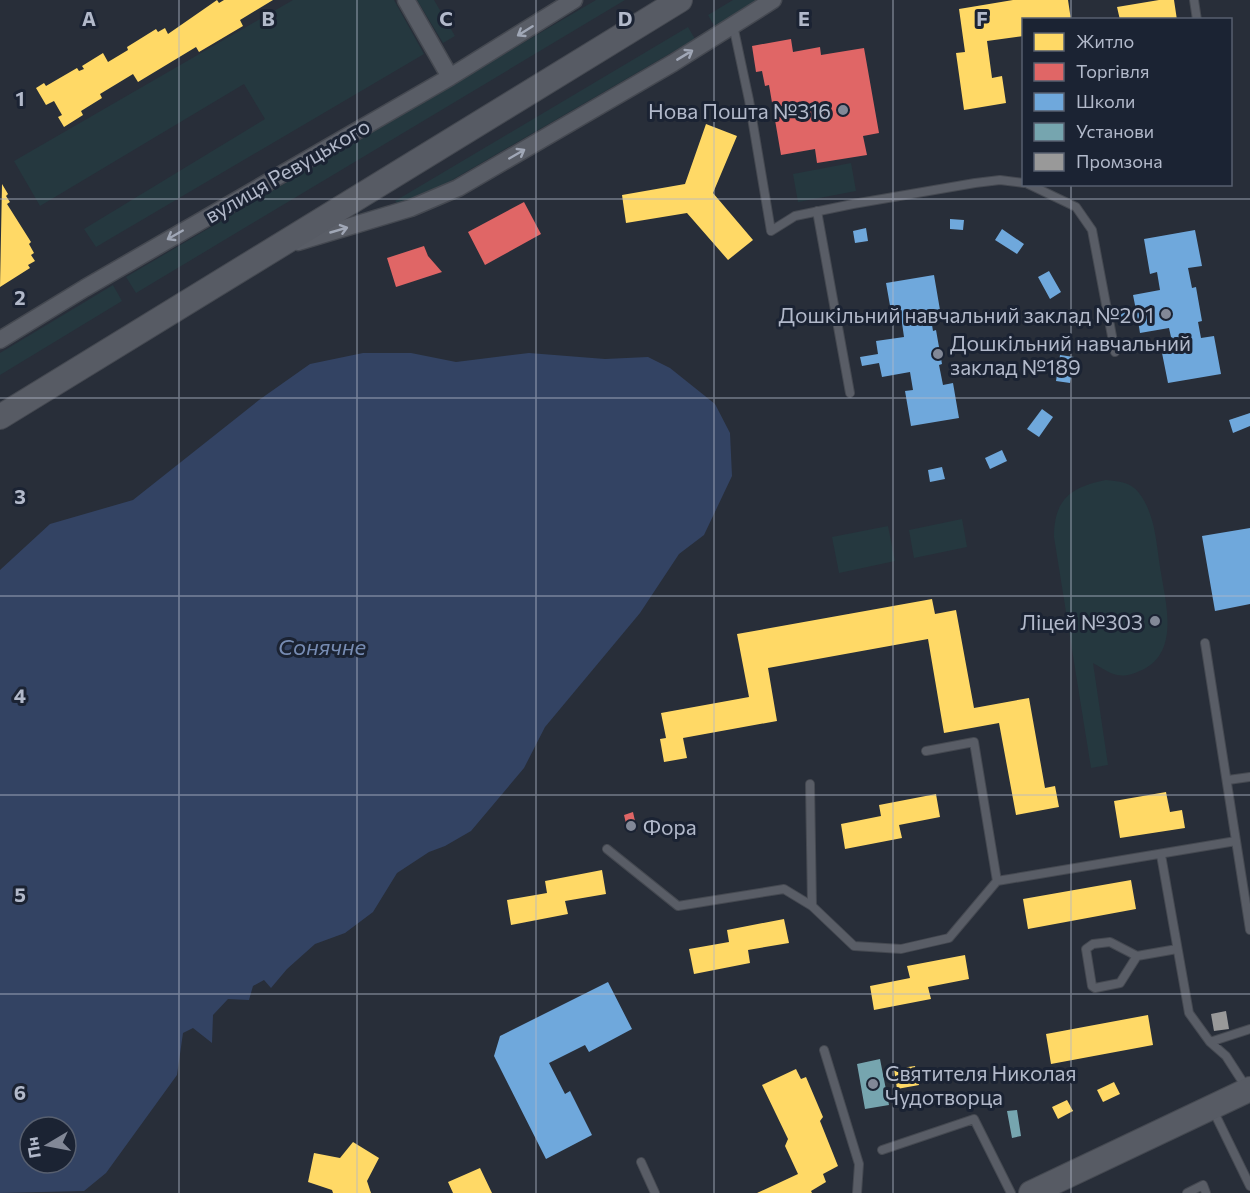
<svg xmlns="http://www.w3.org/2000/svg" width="1250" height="1193" viewBox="0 0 1250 1193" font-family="Commissioner,sans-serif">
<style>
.green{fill:#25383f}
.water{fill:#334363;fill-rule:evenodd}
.homes{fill:#ffd966}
.shops{fill:#e06666}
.schools{fill:#6fa8dc}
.public{fill:#76a5af}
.industry{fill:#999}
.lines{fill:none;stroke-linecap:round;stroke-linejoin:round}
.lane-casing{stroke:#454951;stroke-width:10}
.street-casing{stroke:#454951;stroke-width:19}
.secondary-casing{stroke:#454951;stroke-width:26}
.lane{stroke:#595d66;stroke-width:8}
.street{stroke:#595d66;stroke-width:16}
.secondary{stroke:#575b64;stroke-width:24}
.oneway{stroke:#a0a7b6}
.grid{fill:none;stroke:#b2b9ca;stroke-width:1.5;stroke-opacity:0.55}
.poi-dot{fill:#828897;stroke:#1b2333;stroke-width:2}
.labels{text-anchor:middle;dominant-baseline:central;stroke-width:6;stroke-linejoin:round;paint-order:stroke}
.poi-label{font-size:21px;fill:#b2b9ca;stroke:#1b2333;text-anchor:end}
.street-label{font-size:21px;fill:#b2b9ca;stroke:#1b2333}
.water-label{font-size:22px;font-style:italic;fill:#778cb3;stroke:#1b2333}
.grid-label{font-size:20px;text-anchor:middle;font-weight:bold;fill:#b2b9ca;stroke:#1b2333;stroke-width:6;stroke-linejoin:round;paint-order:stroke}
</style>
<rect width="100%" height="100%" fill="#282e39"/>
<path class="green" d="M293 0H394L424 54 96 247 84 229 265 119 244 84 40 206 14 161Z
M417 0H434L455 36 443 43Z
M596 0H625L136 293 126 277Z
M733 0H760L715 27 708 15Z
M688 27 695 39 452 180 424 195 397 203 395 201Z
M851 163 856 191 798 202 793 174Z
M113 285 122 301 0 375V353Z
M1106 480C1118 481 1131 482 1139 493 1155 514 1156 541 1160 567 1165 600 1181 652 1142 670 1119 681 1112 674 1093 663L1108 765 1091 768 1054 537C1054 499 1071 487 1106 480Z
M962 519 967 547 914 558 909 530Z
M888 526 895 561 839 573 832 537Z"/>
<path class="water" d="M363 353H411L456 362 529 353 605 359 648 357 670 368 715 404 730 433 732 476 704 535 679 554 640 613 545 727 524 768 471 831 445 846 429 852 397 873 373 912 345 933 315 944 287 969 271 988 264 980 253 986 249 1000 228 999 213 1015 212 1043 193 1028 183 1033 177 1075 106 1173 84 1191 0 1193V570L50 524 133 500 259 400 310 364ZM30 1127H66V1163H30Z"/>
<path class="homes" d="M217 0 219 3 224 0H273L240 20 243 26 199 52 196 47 138 82 133 74 100 94 102 98 81 111 83 115 64 127 58 117 62 115 54 101 46 105 36 88 44 83 46 86 77 68 79 71 84 69 82 66 103 53 108 62 128 50 127 47 156 29 158 32 165 28 168 34Z
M1013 0H1068L1071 20H1024V36L987 41 992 78 1002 76 1006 103 964 110 956 53 965 52 959 9Z
M1159 0H1174L1177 20H1120L1117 7Z
M706 124 737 136 713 193 753 240 728 260 687 213 626 223 622 195 685 184Z
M2 184 8 194 6 196 10 202 7 204 31 242 29 244 34 253 31 255 35 261 28 265 30 268 0 287Z
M932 599 935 614 956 610 974 708 1029 698 1045 788 1055 786 1059 807 1016 815 999 723 944 733 928 639 768 668 777 721 683 738 687 758 664 762 660 739 666 738 661 713 749 697 737 634Z
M1166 792 1170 812 1182 810 1185 828 1120 838 1114 801Z
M936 794 940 817 899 825 902 838 845 849 841 824 881 816 879 805Z
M602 870 606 894 565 901 568 914 511 925 507 900 547 893 545 881Z
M1131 880 1136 909 1028 929 1023 899Z
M784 919 789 943 748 950 750 963 694 974 689 949 729 942 727 930Z
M965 955 969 979 928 987 931 999 874 1010 870 986 910 978 907 966Z
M1148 1015 1153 1045 1051 1064 1046 1034Z
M915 1066 919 1085 897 1089 894 1069Z
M796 1069 801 1079 806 1077 823 1117 820 1121 838 1166 823 1174 826 1182 811 1191 812 1193H757L798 1174 785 1146 788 1139 762 1085Z
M1114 1082 1120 1094 1103 1102 1097 1090Z
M1067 1100 1073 1111 1058 1119 1052 1107Z
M353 1142 379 1158 367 1181 371 1193H333L332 1190 308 1182 314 1153 340 1158Z
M480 1168 492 1193H453L448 1182Z"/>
<path class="shops" d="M791 39 793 52 820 47 821 55 864 48 879 133 863 136 867 155 817 163 815 149 781 155 769 85 765 86 762 71 756 72 752 46Z
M524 202 541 234 485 265 468 232Z
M424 246 428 256 442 272 396 287 387 258Z
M633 812 637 830 628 832 624 815Z"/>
<path class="schools" d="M950 219 964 220 963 230 950 229Z
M866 228 868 241 855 243 853 231Z
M1002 229 1024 244 1017 254 995 240Z
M1195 230 1202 266 1188 268 1192 288 1196 287 1202 321 1198 322 1201 338 1214 336 1221 374 1168 383 1161 348 1173 346 1169 328 1140 333 1138 321 1121 324 1119 313 1136 310 1133 295 1160 290 1157 272 1150 274 1144 239Z
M1049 271 1061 292 1050 299 1038 277Z
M934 275 940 310 930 312 933 331 936 330 942 364 939 365 943 385 953 383 959 418 911 426 905 391 913 390 910 372 882 377 879 363 862 366 860 357 878 354 876 341 904 337 901 316 892 317 886 283Z
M1060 355 1074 357 1070 383 1056 381Z
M1042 409 1053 417 1039 437 1027 429Z
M1250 413V426L1233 433 1229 420Z
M1002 450 1007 461 990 469 985 458Z
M942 467 945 479 930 482 928 470Z
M1250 528V604L1215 611 1202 536Z
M608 982 632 1029 589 1052 585 1045 549 1063 565 1094 570 1091 592 1135 546 1159 494 1056 500 1036Z"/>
<path class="public" d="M880 1059 889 1105 865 1109 857 1064Z
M1017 1110 1021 1136 1012 1138 1007 1111Z"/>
<path class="industry" d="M1226 1011 1229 1029 1214 1031 1211 1014Z"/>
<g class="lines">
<g class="lane-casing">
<path id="lane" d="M1194 0 1197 20
M733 25 749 100 771 231 795 216 853 204 975 183 1000 180 1024 183
M1028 184 1076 207 1092 230 1115 352
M817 211 850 393
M1205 643 1250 930
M926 751 974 742 997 881
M1228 780 1250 777
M810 784 812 906
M607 849 678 906 784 889 812 906 854 946 901 949 949 938 997 881 1236 841
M1161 855 1189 1013 1210 1042 1226 1056 1246 1087
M1110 942 1137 956 1120 983 1095 988 1092 986 1086 949 1093 944Z
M1137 956 1177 949
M1210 1042 1250 1029
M824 1050 859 1164 857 1193
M1212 1108 1250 1186
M882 1150 974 1119 1011 1193
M641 1162 655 1193
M1187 1193 1203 1185 1206 1193"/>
</g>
<g class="street-casing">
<path id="street" d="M406 0 450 77
M298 242 411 208 458 188 673 63 773 0
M0 340 85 288 450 77 574 0"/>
</g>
<g class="secondary-casing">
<path id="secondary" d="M0 417 680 0
M1031 1193 1250 1089"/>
</g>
<use href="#lane" class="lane"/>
<use href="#street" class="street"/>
<use href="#secondary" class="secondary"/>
</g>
<defs><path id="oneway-shaft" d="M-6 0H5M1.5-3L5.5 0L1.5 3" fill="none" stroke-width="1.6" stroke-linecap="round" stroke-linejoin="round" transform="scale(1.5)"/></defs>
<g class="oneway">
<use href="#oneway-shaft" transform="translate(525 31) rotate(148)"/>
<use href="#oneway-shaft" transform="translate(685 55) rotate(-31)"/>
<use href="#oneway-shaft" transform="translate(517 154) rotate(-30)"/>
<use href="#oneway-shaft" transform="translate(339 230) rotate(-16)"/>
<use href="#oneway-shaft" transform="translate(175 235) rotate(150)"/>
</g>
<path class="grid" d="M179 0V1193M357 0V1193M536 0V1193M714 0V1193M893 0V1193M1071 0V20M1071 184V1193M0 199H1250M0 398H1250M0 596H1250M0 795H1250M0 994H1250"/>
<g class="poi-dot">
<circle cx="843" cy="110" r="6"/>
<circle cx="1166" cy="314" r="6"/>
<circle cx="938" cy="354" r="6"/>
<circle cx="1155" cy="621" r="6"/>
<circle cx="631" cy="826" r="6"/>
<circle cx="873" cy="1084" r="6"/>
</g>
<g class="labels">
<g class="poi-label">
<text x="831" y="110">Нова Пошта №316</text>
<text x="1154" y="314">Дошкільний навчальний заклад №201</text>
<text x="950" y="342" text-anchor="start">Дошкільний навчальний<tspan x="950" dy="24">заклад №189</tspan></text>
<text x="1143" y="621">Ліцей №303</text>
<text x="643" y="826" text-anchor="start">Фора</text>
<text x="885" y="1072" text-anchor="start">Святителя Николая<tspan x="885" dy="24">Чудотворца</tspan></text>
</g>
<g class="street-label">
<text transform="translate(287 170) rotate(-30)">вулиця Ревуцького</text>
</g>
<g class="water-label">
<text x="322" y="646">Сонячне</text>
</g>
</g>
<g class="grid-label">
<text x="89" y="26">A</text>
<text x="268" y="26">B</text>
<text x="446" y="26">C</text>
<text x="625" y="26">D</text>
<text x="804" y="26">E</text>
<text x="982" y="26">F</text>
<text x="20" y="106">1</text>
<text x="20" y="305">2</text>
<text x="20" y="504">3</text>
<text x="20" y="703">4</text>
<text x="20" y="902">5</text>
<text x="20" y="1100">6</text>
</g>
<rect x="1022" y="18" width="210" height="168" fill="#1b2333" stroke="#575f6f" stroke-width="1.5"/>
<rect x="1034" y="33" width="30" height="18" fill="#ffd966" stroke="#575f6f" stroke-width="1.5"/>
<text x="1076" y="48" font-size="18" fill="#b2b9ca">Житло</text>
<rect x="1034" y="63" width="30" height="18" fill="#e06666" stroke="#575f6f" stroke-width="1.5"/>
<text x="1076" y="78" font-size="18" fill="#b2b9ca">Торгівля</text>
<rect x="1034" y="93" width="30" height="18" fill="#6fa8dc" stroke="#575f6f" stroke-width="1.5"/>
<text x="1076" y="108" font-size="18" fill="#b2b9ca">Школи</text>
<rect x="1034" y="123" width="30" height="18" fill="#76a5af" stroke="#575f6f" stroke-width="1.5"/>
<text x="1076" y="138" font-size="18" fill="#b2b9ca">Установи</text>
<rect x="1034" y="153" width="30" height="18" fill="#999999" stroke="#575f6f" stroke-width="1.5"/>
<text x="1076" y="168" font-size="18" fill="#b2b9ca">Промзона</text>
<g transform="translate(48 1145) rotate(260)"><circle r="28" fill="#1b2333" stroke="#575f6f" stroke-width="1.5"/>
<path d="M0-4.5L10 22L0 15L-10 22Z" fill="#828897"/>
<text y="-9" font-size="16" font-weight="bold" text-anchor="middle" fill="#b2b9ca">Пн</text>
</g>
</svg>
